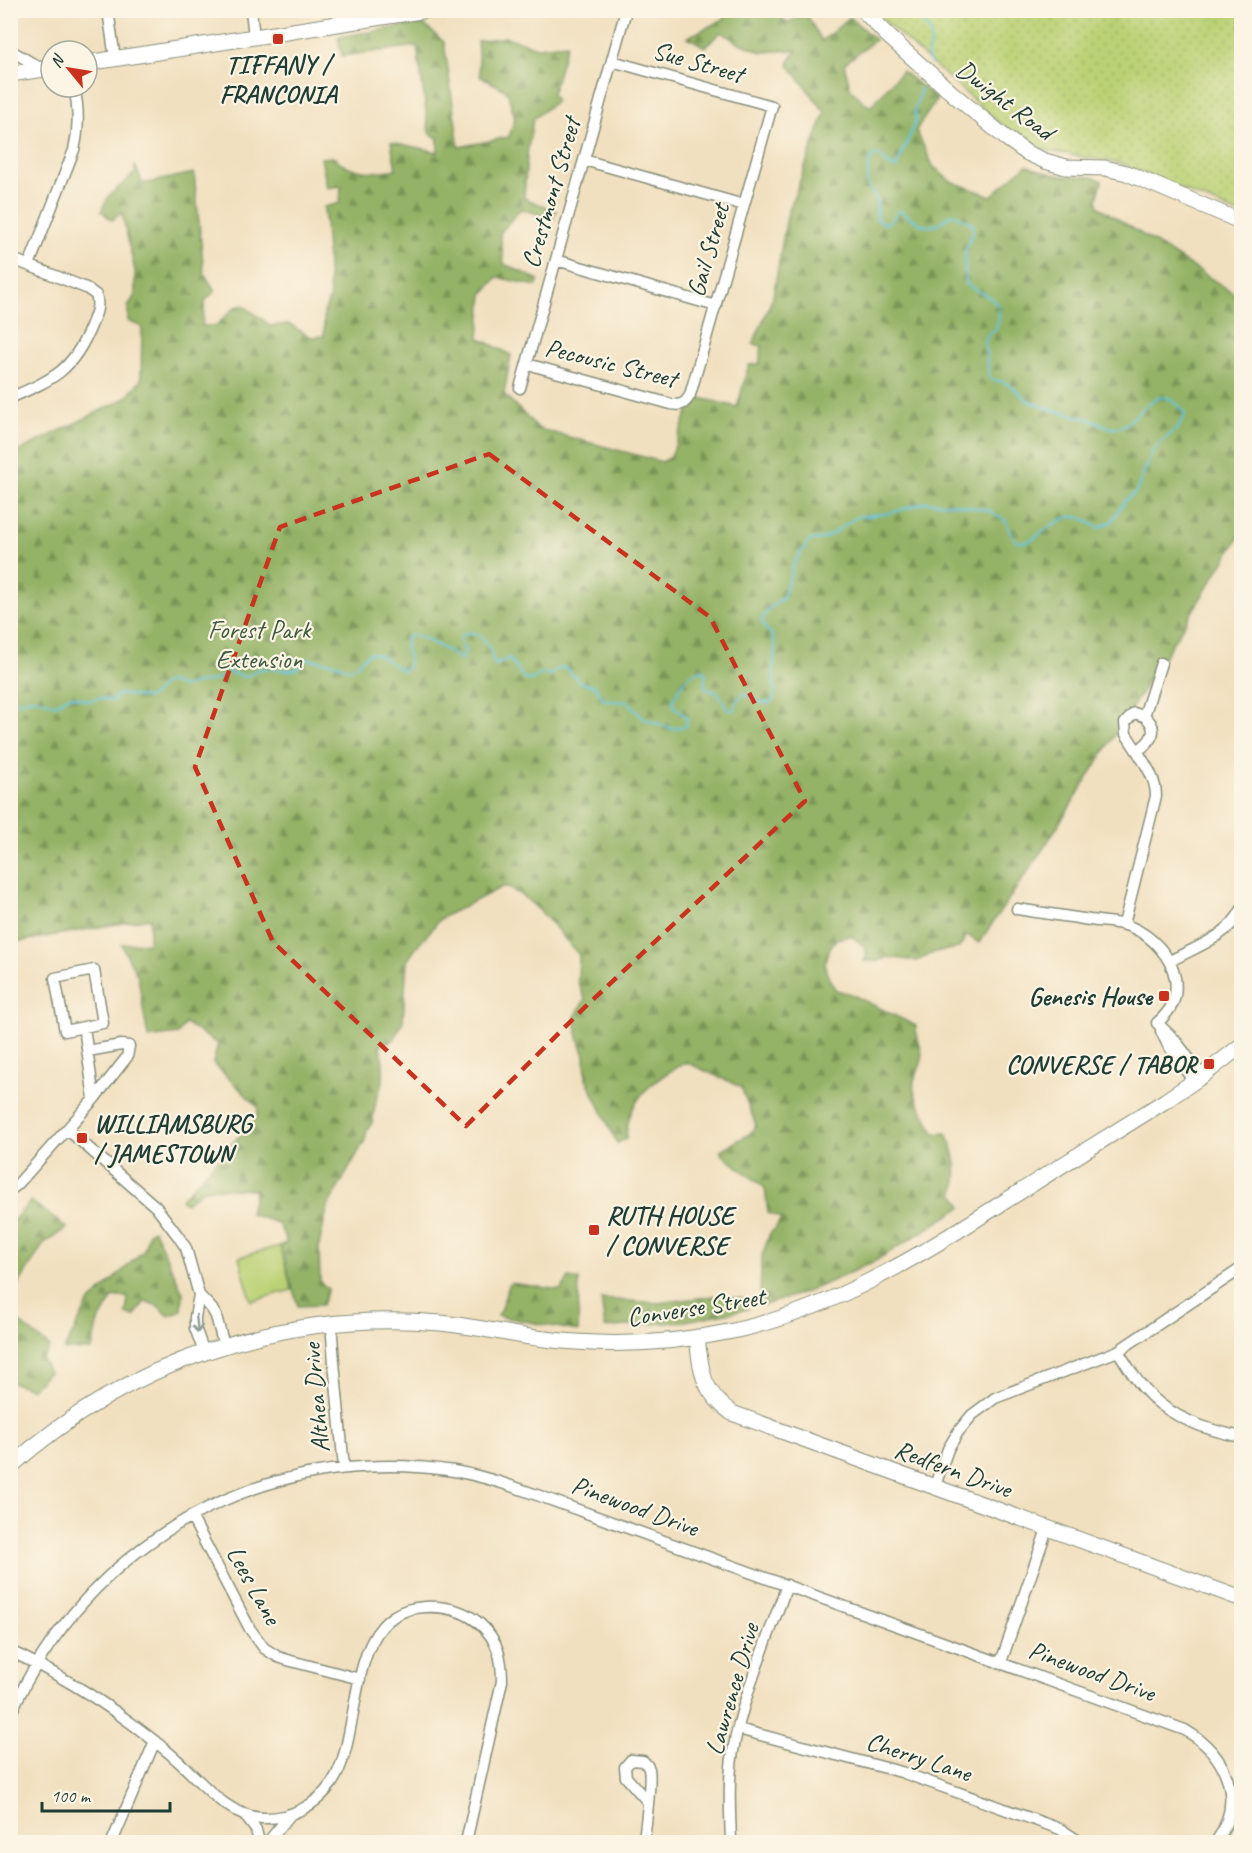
<svg xmlns="http://www.w3.org/2000/svg" width="1252" height="1853" viewBox="0 0 1252 1853" font-family="Caveat,sans-serif">
<style>
.grass{fill:url(#grass-dots);stroke:#6d8754;stroke-width:1.5}
.forest{fill:url(#forest-firs);stroke:#5a784d;stroke-width:1.5}
.green{fill:#bbd175;stroke:#6d8754;stroke-width:1.5}
.lines{fill:none;stroke-linecap:round;stroke-linejoin:round}
.stream{stroke:#5fc5dd;stroke-width:2}
.street-casing{stroke:#888e7a;stroke-width:13}
.secondary-casing{stroke:#888e7a;stroke-width:17}
.street{stroke:#fff;stroke-width:10}
.secondary{stroke:#fff;stroke-width:15}
.oneway{stroke:#8f9e9a}
.marked{fill:none;stroke:#c8321e;stroke-width:4.5;stroke-dasharray:12 8;stroke-linejoin:round}
.poi-dot{fill:#c8321e;stroke:#fcf5e5;stroke-width:2}
.labels{text-anchor:middle;dominant-baseline:central;stroke-width:4.5;stroke-linejoin:round;paint-order:stroke}
.street-label{font-size:26px;fill:#1f3d34;stroke:#fcf5e5}
.poi-label{font-size:26px;font-weight:bold;fill:#1f3d34;stroke:#fcf5e5;text-anchor:end}
.park-label{font-size:26px;fill:#3e5b41;stroke:#fcf5e5}
</style>
<defs>
<pattern id="grass-dots" width="8" height="8" patternUnits="userSpaceOnUse" patternTransform="scale(1.5)"><rect width="8" height="8" fill="#bbd175"/><path d="M2 2h.1M6 6h.1" fill="none" stroke="#a0b466" stroke-width="1.8" stroke-linecap="round"/></pattern>
<pattern id="forest-firs" width="22" height="20" patternUnits="userSpaceOnUse" patternTransform="scale(1.5)"><rect width="22" height="20" fill="#94b366"/><path d="M5 1l3.5 6h-7zM16 11l3.5 6h-7z" fill="#789355"/></pattern>
</defs>
<rect width="100%" height="100%" fill="#fcf5e5"/>
<filter id="ink" filterUnits="userSpaceOnUse"><feTurbulence type="fractalNoise" baseFrequency=".0167" numOctaves="2"/><feDisplacementMap in="SourceGraphic" scale="12" xChannelSelector="R" yChannelSelector="G"/><feConvolveMatrix kernelMatrix="1 2 1 2 8 2 1 2 1" color-interpolation-filters="sRGB"/></filter>
<filter id="wash" filterUnits="userSpaceOnUse"><feTurbulence type="fractalNoise" baseFrequency=".008" numOctaves="4" result="noise"/><feDisplacementMap in="SourceGraphic" scale="24" xChannelSelector="R" yChannelSelector="G"/><feGaussianBlur stdDeviation="1.35" result="paint"/><feColorMatrix in="noise" values="0 0 0 0 0 0 0 0 0 0 0 0 0 0 0 0 0 1.4 0 .05"/><feComposite in="paint" operator="in"/></filter>
<g filter="url(#wash)">
<rect width="100%" height="100%" fill="#f1e0bf"/>
<path class="grass" d="M873 11H1241V215L1123 164 1049 151 1033 146 997 121Z"/>
<path class="forest" d="M729 11H779L786 23 806 14 822 41 850 17 875 40 844 64 851 90 870 107 902 71 937 99 916 130 933 166 950 181 991 196 1026 165C1038 170 1050 174 1064 176 1076 177 1092 174 1102 181L1097 200 1099 207 1232 292 1241 294V534L1043 849 979 943 967 935 959 948 935 952 917 961 887 957 879 961H864L867 956 864 946 851 936 836 939C821 958 822 971 836 990L851 994 916 1026C915 1037 923 1048 922 1059 921 1070 911 1077 914 1091 917 1104 929 1119 934 1134L946 1133C956 1152 959 1174 954 1194L962 1207 875 1261 812 1290 764 1305 760 1291 762 1256 770 1233 775 1229 781 1218 768 1213 765 1188 721 1154V1150L751 1133 756 1125 741 1087 686 1062C653 1080 627 1098 626 1139L617 1143 586 1078 585 1055 578 1038 575 1017 585 999 578 982 579 955C557 931 535 898 504 886L441 918 416 948 407 961 403 1021 393 1040 380 1045 383 1062V1082L376 1100 372 1123 367 1129 365 1140 328 1206 319 1245 320 1282 328 1289 322 1305 298 1306 280 1246 287 1242 278 1223 250 1214 255 1190 207 1188 185 1203 181 1199 257 1117 258 1107 213 1063 218 1044 185 1023 178 1034 148 1038 138 977 121 944 149 943 150 918 11 943V455L126 398 141 380 142 327 128 321V307L135 295V271L122 213 112 220 101 211 109 196 135 173V165L143 184 194 173 204 273 215 291 205 301 202 326H216L235 307 243 305 271 326 289 324 311 337 324 336V313L330 297 324 207 340 203 341 186 327 188 321 158 333 157C352 173 372 174 396 169L391 142 438 152V138L429 133 417 46 342 56 338 37 422 23 444 42 459 147 509 137 515 118 507 91 480 76 477 41 506 37 537 47 567 44 552 94 556 101 533 119 527 154 524 198 556 211 553 218 520 209 500 233 504 264 539 280 536 286 497 277 483 294 479 338 511 355 504 394 539 429 662 462 671 457 688 411 701 398 737 407 749 365 759 364 762 346 753 344 773 297 787 216 825 112 788 64 796 50 762 52 737 42 721 32 705 47 688 37 724 19Z
M31 1201 67 1228 44 1243 11 1297V1223Z
M154 1230 183 1293 182 1311 169 1316 158 1306 145 1301 134 1317 126 1314 128 1297H113L97 1324 92 1350H64L88 1304 144 1250 149 1232Z
M569 1278 579 1280 578 1331 498 1316 510 1283 561 1290Z
M715 1296 745 1299 748 1309 686 1321 605 1328 601 1299 658 1303Z
M11 1316 50 1347 42 1359 49 1372 31 1389 11 1382Z"/>
<path class="green" d="M280 1246 292 1290 251 1301 239 1257Z"/>
<g class="lines">
<path class="stream" d="M914 10C916 21 929 24 931 36 932 48 923 52 932 65
M932 10 940 13 945 10
M10 700 20 702C33 695 42 699 55 705L67 697 72 696 90 701 99 698 112 701 119 694 148 698C165 690 157 675 183 687L197 683 216 680 228 672 246 677 258 669 291 670 296 669 306 659 334 663 350 669 355 666 369 653 379 655 403 671C406 669 408 668 409 664 410 658 397 630 417 636 426 638 437 646 446 650 453 653 455 658 462 659L465 651 459 640C468 626 483 635 489 647 492 654 491 660 496 665L507 659H510L524 679 531 680 543 673 550 675 561 667 567 669 581 683 595 686 603 699 611 701 628 702 642 718 673 729 686 726 687 718 674 706 673 700C679 688 689 669 704 670L706 676 704 681 706 688 718 693 728 710H734L739 698 745 694 763 703H770L774 698 775 691 773 678 775 646 772 635 764 627 762 621 767 610 783 598 795 561 810 540 824 539 857 517 891 513 926 502 955 504 990 511 1006 521C1021 573 1046 513 1077 517 1084 517 1092 524 1098 528L1111 522 1125 501 1136 492 1153 451 1158 444 1179 427 1185 414C1155 370 1139 427 1115 428 1108 429 1104 424 1098 422 1075 414 1050 412 1028 400 1020 395 1014 387 1006 383 1001 380 995 382 989 378L985 343 988 334 996 329C1008 297 985 297 966 284 965 273 964 262 966 250 967 240 976 235 972 223L953 214C945 216 945 221 938 224 923 231 911 217 900 210L892 220 884 224 877 219V202L867 184 869 162 874 154C885 155 886 167 896 168L917 118 914 113 921 89"/>
</g>
</g>
<g filter="url(#ink)">
<g class="lines">
<g class="street-casing">
<path id="street" d="M108 10 115 59
M251 10 254 37
M351 10 353 22
M10 50 42 69
M584 160 744 205
M10 258 86 288 96 295C100 306 95 316 91 326 72 372 53 379 10 398
M556 260 716 306
M29 265 74 150C79 129 79 108 74 87
M527 364 671 404C681 406 685 404 690 395L772 106 612 61
M520 388 626 10
M1144 716C1161 729 1151 742 1137 751L1126 734 1125 723 1134 713 1144 716 1161 663
M1017 909C1041 913 1066 916 1090 920 1104 922 1119 922 1131 927 1152 936 1171 956 1175 978 1178 998 1172 1010 1157 1023
M1124 924 1156 796C1156 779 1146 765 1137 751
M1170 961C1196 947 1228 937 1242 909
M94 970 103 1023 65 1031 55 978Z
M1157 1023 1175 1040 1202 1076
M84 1027 94 1099
M1161 1031 1168 1045 1194 1082
M68 1130 156 1207 178 1236 186 1248 199 1295 195 1317V1328L204 1352
M10 1190 17 1185 94 1099 127 1057 129 1046 121 1045 88 1051
M199 1295 212 1309 216 1316 224 1346
M333 1324 332 1336 334 1362 344 1468
M1118 1351C1128 1367 1138 1384 1152 1397 1175 1419 1211 1431 1242 1437
M934 1488 948 1449 958 1432 972 1415 995 1398 1118 1351 1242 1268
M191 1516 250 1629 264 1648 278 1657 291 1661 360 1679
M10 1651C53 1671 93 1695 131 1723 147 1735 163 1747 177 1760 202 1782 226 1816 262 1818 290 1819 316 1806 332 1783 365 1734 342 1610 425 1607 446 1606 464 1610 480 1624 498 1640 502 1658 502 1681L466 1842
M1001 1662 1047 1529
M10 1715C88 1541 265 1442 454 1471 483 1476 510 1485 537 1495L1185 1730C1228 1755 1245 1800 1216 1842
M738 1729 901 1772 1060 1829 1080 1842
M244 1814 256 1830 259 1842
M112 1842 155 1741
M268 1842 290 1815
M644 1842C645 1827 652 1782 649 1769 647 1764 646 1764 643 1761L631 1760 625 1767 626 1777 647 1801
M731 1842C730 1812 728 1781 733 1751 743 1694 768 1639 787 1585"/>
</g>
<g class="secondary-casing">
<path id="secondary" d="M863 10 887 35 953 94 1006 138 1027 153 1045 161 1066 167 1105 168 1127 173 1242 222
M87 63 427 10
M10 74 51 68
M697 1337C701 1371 702 1392 732 1413L1242 1599
M10 1467C126 1362 284 1309 440 1323 475 1326 510 1335 545 1339 608 1347 671 1344 733 1331 832 1310 915 1258 999 1205 1054 1170 1109 1136 1165 1101L1202 1076 1242 1045"/>
</g>
<use href="#street" class="street"/>
<use href="#secondary" class="secondary"/>
</g>
<defs><path id="oneway-shaft" d="M-6 0H5M1.5-3L5.5 0L1.5 3" fill="none" stroke-width="1.6" stroke-linecap="round" stroke-linejoin="round" transform="scale(1.5)"/></defs>
<use class="oneway" href="#oneway-shaft" transform="translate(197 1324) rotate(84)"/>
</g>
<path class="marked" d="M489 454 710 617 805 801 584 1008 466 1126 273 942 195 767 280 527Z"/>
<g class="poi-dot">
<rect x="272" y="33" width="12" height="12" rx="3"/>
<rect x="1158" y="990" width="12" height="12" rx="3"/>
<rect x="1203" y="1058" width="12" height="12" rx="3"/>
<rect x="76" y="1132" width="12" height="12" rx="3"/>
<rect x="588" y="1224" width="12" height="12" rx="3"/>
</g>
<g class="labels">
<g class="street-label">
<text transform="translate(698 62) rotate(16)">Sue Street</text>
<text transform="translate(1005 100) rotate(37)">Dwight Road</text>
<text transform="translate(551 193) rotate(-74)">Crestmont Street</text>
<text transform="translate(708 250) rotate(-74)">Gail Street</text>
<text transform="translate(611 363) rotate(14)">Pecousic Street</text>
<text transform="translate(696 1307) rotate(-9)">Converse Street</text>
<text transform="translate(316 1398) rotate(-95)">Althea Drive</text>
<text transform="translate(953 1469) rotate(20)">Redfern Drive</text>
<text transform="translate(635 1506) rotate(20)">Pinewood Drive</text>
<text transform="translate(254 1585) rotate(61)">Lees Lane</text>
<text transform="translate(1092 1671) rotate(20)">Pinewood Drive</text>
<text transform="translate(732 1689) rotate(-74)">Lawrence Drive</text>
<text transform="translate(919 1757) rotate(18)">Cherry Lane</text>
</g>
<g class="poi-label">
<text x="278" y="64" text-anchor="middle">TIFFANY /<tspan x="278" dy="30">FRANCONIA</tspan></text>
<text x="1152" y="996">Genesis House</text>
<text x="1197" y="1064">CONVERSE / TABOR</text>
<text x="94" y="1123" text-anchor="start">WILLIAMSBURG<tspan x="94" dy="30">/ JAMESTOWN</tspan></text>
<text x="606" y="1215" text-anchor="start">RUTH HOUSE<tspan x="606" dy="30">/ CONVERSE</tspan></text>
</g>
<g class="park-label">
<text x="259" y="629">Forest Park<tspan x="259" dy="30">Extension</tspan></text>
</g>
</g>
<rect width="1252" height="1853" fill="none" stroke="#fcf5e5" stroke-width="36"/>
<g transform="translate(69 69) rotate(300)"><circle r="28" fill="#fcf5e5" stroke="#a4ab9e" stroke-width="1.5"/>
<path d="M0-4.5L10 22L0 15L-10 22Z" fill="#c8321e"/>
<text y="-9" font-size="16" font-weight="bold" text-anchor="middle" fill="#1f3d34">N</text>
</g>
<path d="M42 1802v9h128v-9" fill="none" stroke="#1f3d34" stroke-width="3"/>
<text x="51" y="1802" font-size="18" fill="#1f3d34" stroke="#fcf5e5" stroke-width="4.5" paint-order="stroke">100 m</text>
</svg>
